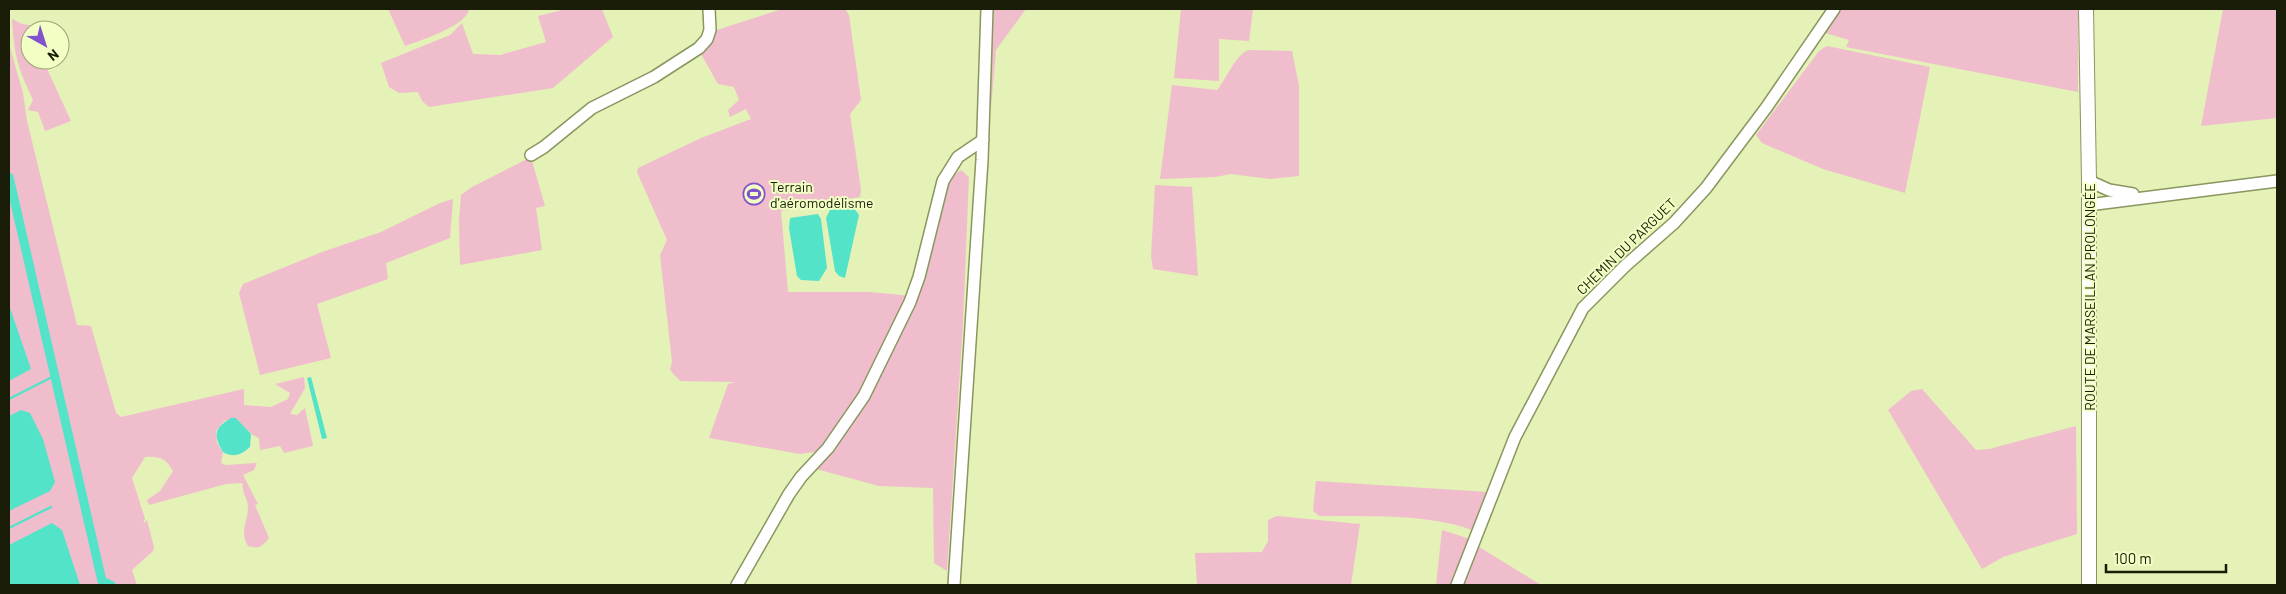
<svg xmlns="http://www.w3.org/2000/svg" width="2286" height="594" viewBox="0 0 2286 594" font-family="Barlow,sans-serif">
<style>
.green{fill:#f0bdcd}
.water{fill:#52e3c8}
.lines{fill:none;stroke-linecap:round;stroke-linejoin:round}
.stream{stroke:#52e3c8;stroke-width:2.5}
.canal{stroke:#52e3c8;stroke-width:9}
.minor-casing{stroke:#8a965f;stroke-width:14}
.major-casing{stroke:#8a965f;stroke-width:16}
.minor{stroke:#fff;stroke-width:11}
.major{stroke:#fff;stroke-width:14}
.labels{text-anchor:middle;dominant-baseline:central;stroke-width:4;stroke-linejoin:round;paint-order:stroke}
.poi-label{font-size:14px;fill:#191d07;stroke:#f1ffc4;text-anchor:start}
.street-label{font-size:14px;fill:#191d07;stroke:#f1ffc4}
</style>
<rect width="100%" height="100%" fill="#e4f1b7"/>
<path class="green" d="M388 9H469V10C464 27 421 40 405 46Z
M566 9H602L613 37 553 88 429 107 422 101 418 92 399 93 389 87 381 63 450 35 462 23 473 54 500 55 546 42 538 16Z
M782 9H845L849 15 861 100 850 114 861 190 860 197 781 211 788 292H871L911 296 864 392 821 451 800 454 709 438 728 384 735 382 680 381 670 370 672 362 660 255 667 240 637 172 638 168 701 138 751 119 746 109 730 117 728 110 739 100 734 87 718 84 701 54 717 30Z
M994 9H1026L996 50 991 108 987 110Z
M1181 9H1253L1249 41 1219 39V81L1174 78Z
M1842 9H2078V92L1846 47 1849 40 1825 33Z
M2223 9H2277V118L2201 126Z
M12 19 22 24 43 27 41 30H30V60H43L71 121 45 131 38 112 28 110 33 100C18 68 14 56 12 19Z
M9 44 23 93 27 121 77 325 91 326 116 413 121 417 244 389V405L271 407 288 399 290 393 275 384 304 377 305 388 290 414 297 415 305 408 313 446 284 453 280 446 260 450 259 438 251 434 236 418 224 421 216 431 217 443 223 452 221 463 226 465 257 463 254 470 243 475 258 504 255 505 269 538C262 547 259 549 248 546 239 532 248 522 248 507 248 498 241 492 243 483L226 484 149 505 147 500 160 491 173 471C166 458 159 456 145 457L132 478 145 519 143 524 147 520 154 547 153 551 132 570 137 585H9Z
M1827 46 1930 67 1905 193 1823 169 1762 143 1756 135 1819 51Z
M1248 50 1292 51 1299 86V176L1270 179 1231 174 1215 177 1160 179 1172 85 1217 90C1228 77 1233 58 1248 50Z
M531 157 545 206 536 208 542 250 460 265 459 221 461 195 472 187Z
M961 170 969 177 963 324 947 571 934 563 933 488 879 486 816 469 868 396 883 369 948 180Z
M1155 185 1192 187 1198 276 1153 269 1151 256Z
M453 199 450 238 386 263 388 279 317 304 331 358 260 375 239 293 243 284 322 252 381 232 440 203Z
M1922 389 1976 450 1989 449 2076 426 2077 534 2003 557 1982 569 1888 410 1911 391Z
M1316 481 1488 492 1472 530C1425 513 1369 517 1319 516L1313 511Z
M1277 516 1360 524 1351 585H1197L1195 553 1262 552 1268 541V520Z
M1442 530 1470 539 1453 585H1436Z
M1476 545 1541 585H1460Z"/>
<path class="water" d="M853 207 859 215 845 278 839 276 835 271 826 218 830 210Z
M818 214 821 219 827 268 819 281 801 280 797 276 789 228 790 218Z
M9 305 31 369 9 381Z
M311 377 327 438 322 439 307 378Z
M21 410 30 413 43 439 55 482 50 491 9 511V416Z
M231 418H236L251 434 250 447C241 455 234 458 223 452 213 435 214 428 231 418Z
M52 523 62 530 80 585H9V545Z"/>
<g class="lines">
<path class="stream" d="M9 399 54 376
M9 528 51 507"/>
<path class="canal" d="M9 177 102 581 111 585"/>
<g class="minor-casing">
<path id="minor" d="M531 155 544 147 592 108 654 77 699 48 707 39 710 30 709 9
M2089 181 2109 190 2133 194
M2088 205 2277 181
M737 585 789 494 801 477 828 448 864 396 910 302 919 277 943 181 958 157 983 140
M954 585 982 160 987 9
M1457 585 1515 437 1583 308 1625 266 1674 223 1706 188 1766 108 1834 9"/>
</g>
<g class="major-casing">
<path id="major" d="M2086 9 2089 181V585"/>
</g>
<use href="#minor" class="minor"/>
<use href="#major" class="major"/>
</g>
<defs>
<g id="stadium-ring" transform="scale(1.125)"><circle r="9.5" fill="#f1ffc4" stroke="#8253cc" stroke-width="1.5"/><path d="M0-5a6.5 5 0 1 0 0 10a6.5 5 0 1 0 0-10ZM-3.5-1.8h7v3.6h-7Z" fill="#8253cc"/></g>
</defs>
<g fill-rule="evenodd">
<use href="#stadium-ring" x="754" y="194"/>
</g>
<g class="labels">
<g class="poi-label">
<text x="770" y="186">Terrain<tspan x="770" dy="16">d'aéromodélisme</tspan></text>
</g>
<g class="street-label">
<text transform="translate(1626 246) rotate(-44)">CHEMIN DU PARGUET</text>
<text transform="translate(2089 297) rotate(-90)">ROUTE DE MARSEILLAN PROLONGÉE</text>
</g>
</g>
<rect width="2286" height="594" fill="none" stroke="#191d07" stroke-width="20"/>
<g transform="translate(45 45) rotate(141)"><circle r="24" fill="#f1ffc4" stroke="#9ba578"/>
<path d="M0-4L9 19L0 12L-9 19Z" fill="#8253cc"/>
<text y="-8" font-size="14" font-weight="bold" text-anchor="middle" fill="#191d07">N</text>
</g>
<path d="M2106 564v8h120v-8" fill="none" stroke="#191d07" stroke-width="2.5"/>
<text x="2114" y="564" font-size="15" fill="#191d07" stroke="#f1ffc4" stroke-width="4" paint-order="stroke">100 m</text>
</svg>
